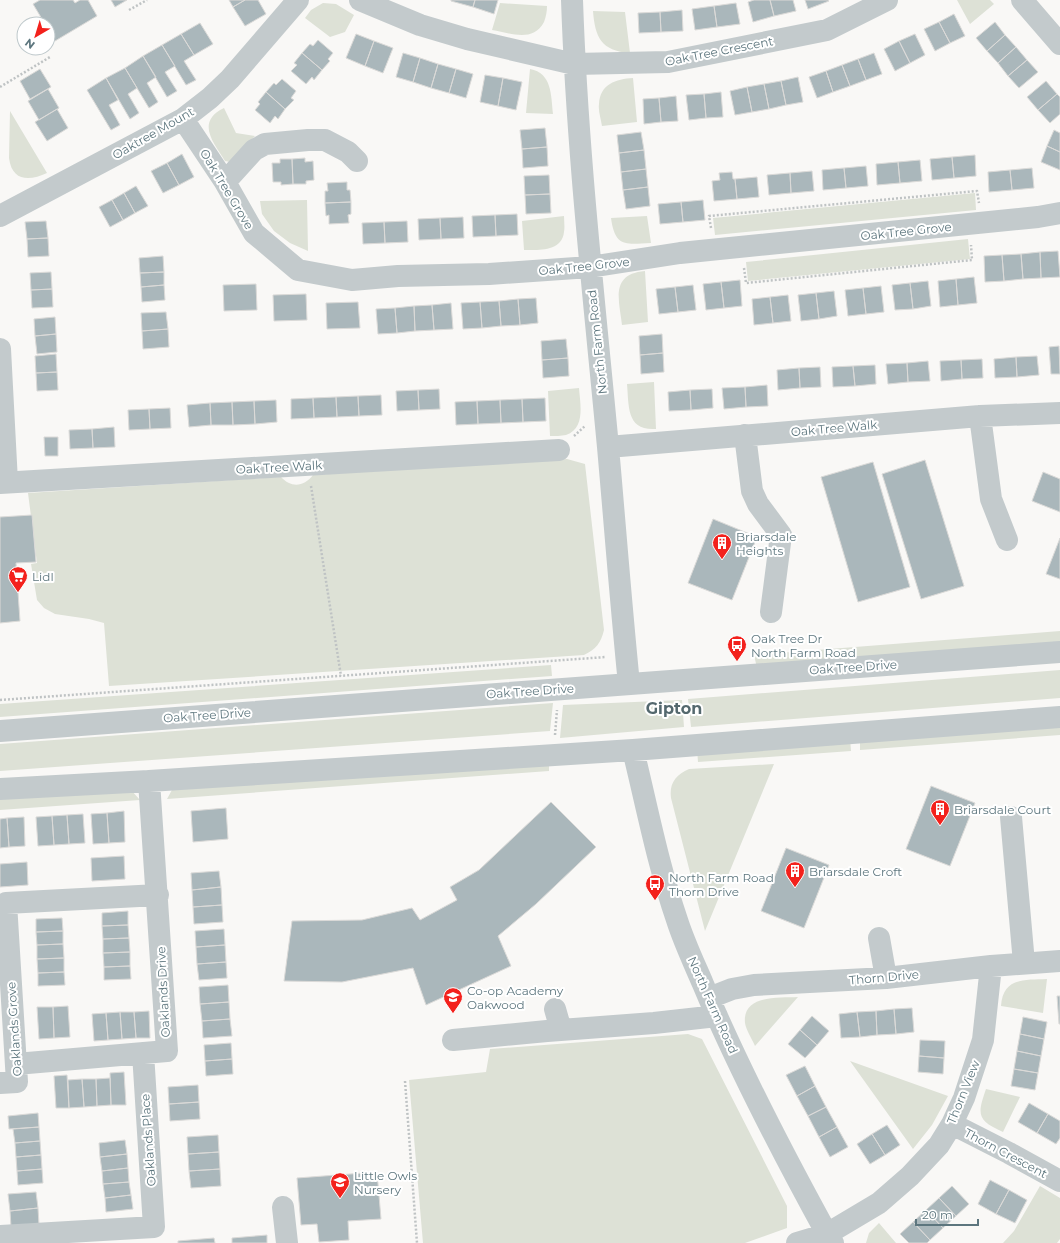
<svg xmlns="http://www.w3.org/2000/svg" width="1060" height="1243" viewBox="0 0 1060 1243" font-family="Montserrat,sans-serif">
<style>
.green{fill:#dde1d6}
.building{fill:#aab7bb;stroke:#dbdad8}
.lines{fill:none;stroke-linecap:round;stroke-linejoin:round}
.path{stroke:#bfc3c4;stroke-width:2.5;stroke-dasharray:2 2;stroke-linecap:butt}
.minor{stroke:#c3cacc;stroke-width:22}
.labels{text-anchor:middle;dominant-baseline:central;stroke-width:4;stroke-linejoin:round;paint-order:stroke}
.street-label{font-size:12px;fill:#5d767e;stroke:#fff}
.poi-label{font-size:12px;fill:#5d767e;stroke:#fff;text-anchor:start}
.district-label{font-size:16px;font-weight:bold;fill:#54686e;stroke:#fff}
</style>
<rect width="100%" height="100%" fill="#f9f8f6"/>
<path class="green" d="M957 0H990L994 4 970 24Z
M323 3 336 4 354 15 345 32 330 37 305 18 311 10Z
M500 3 547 6C547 11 546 17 544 22 533 43 510 33 492 30Z
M593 11 625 12 630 53C601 51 595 37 593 11Z
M530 69C552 73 551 95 553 114L526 113Z
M633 78 637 122 602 126C601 119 598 111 599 104 600 84 616 79 633 78Z
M224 108 236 133 255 136 230 162 225 161C214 143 195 122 224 108Z
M10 111 47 173C30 181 12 182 9 158Z
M975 193 976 210 715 235 713 218Z
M307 200 308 251 290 243 274 231 262 214 260 201Z
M564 216C564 221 565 227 564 232 562 252 538 250 524 250L522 221Z
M647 216 651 243C626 244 615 248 611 218Z
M968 239 970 259 748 281 746 262Z
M645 271 648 322 622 325C619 300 610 274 645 271Z
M654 382 656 429C626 431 629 406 627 384Z
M579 388C580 403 586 428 566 435 561 436 555 436 550 436L548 391Z
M567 459 585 464 604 630C601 643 596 649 584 655L109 686 104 623 89 619 55 614 44 608 37 600 31 564 37 563 28 493 281 477C291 488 304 487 313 475Z
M1060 631V643L757 668 754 655Z
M551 665 552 676 0 717V704Z
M1060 670V698L691 727 688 699Z
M682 700 684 727 560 738 563 705Z
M553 703 550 731 0 771V744Z
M1060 724V735L860 750V738Z
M850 738 851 751 698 762 697 749Z
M549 760V771L167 799 173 788Z
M774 764 705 931 671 798C669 783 676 775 689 769Z
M131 790 140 800 0 810V799Z
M1047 979 1043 1013 1001 1006C1003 977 1025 980 1047 979Z
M798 997 755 1046C752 1039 746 1030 745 1023 742 994 780 998 798 997Z
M688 1034 702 1039 787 1206V1228L745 1243H423L409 1080 486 1072 490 1049Z
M850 1061 948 1096 932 1125 913 1149Z
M986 1089 1020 1097 1003 1132C977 1120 977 1115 986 1089Z
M1040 1186 1060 1198V1239L1057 1243H1003L1014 1231Z
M879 1223 896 1243H866L869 1233Z"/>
<path class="building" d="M40 0H73L75 3 80 0H88L97 16 55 41 48 29V24H45L33 4Z
M111 0H127L115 7Z
M229 0H245L233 7Z
M245 0H258L266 14 245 26 233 7Z
M451 0H475L473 7 451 1Z
M475 0H498L494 14 473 7Z
M754 0H770L774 16 753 22 748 2Z
M770 0H793L796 11 774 16Z
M805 0H828L829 1 808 9Z
M736 3 740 24 717 27 714 6Z
M714 6 717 27 695 30 692 9Z
M682 10 683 31 661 32 660 12Z
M660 12 661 32 639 33 638 13Z
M954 14 965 36 950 43 939 22Z
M939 22 950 43 935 51 924 29Z
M995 22 1005 35 987 51 976 38Z
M200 23 213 44 194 55 181 34Z
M181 34 194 55 184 61 196 80 186 85 162 45Z
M356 34 374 41 365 66 346 58Z
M915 34 925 55 910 63 899 41Z
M1005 35 1016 47 998 63 987 51Z
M318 40 333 53 328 59 330 61 322 70 302 53 310 44 313 46Z
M374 41 393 48 383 73 365 66Z
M899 41 910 63 895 71 884 49Z
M162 45 175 66 165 72 177 91 167 97 143 56Z
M1016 47 1027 60 1008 76 998 63Z
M302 53 322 70 314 80 312 77 306 84 291 71 297 65 294 63Z
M403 53 420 58 413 82 396 77Z
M874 53 882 74 866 80 858 59Z
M143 56 156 77 147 83 158 102 149 108 125 68Z
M420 58 438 64 431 88 413 82Z
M858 59 866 80 850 86 842 65Z
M1027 60 1038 72 1019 88 1008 76Z
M438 64 456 69 449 93 431 88Z
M842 65 850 86 833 92 826 71Z
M125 68 137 88 128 94 139 113 130 119 106 78Z
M40 69 51 87 30 99 20 81Z
M456 69 473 74 466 98 449 93Z
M826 71 833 92 817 98 809 77Z
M485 75 503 78 498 106 480 102Z
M798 77 803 102 786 105 781 81Z
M106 78 118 100 109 105 120 125 111 130 87 90Z
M503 78 522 82 516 110 498 106Z
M282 79 296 91 291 98 294 100 285 109 266 92 274 83 276 85Z
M781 81 786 105 769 109 764 84Z
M1046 81 1057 94 1038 110 1027 97Z
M764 84 769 109 752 112 747 87Z
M747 87 752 112 735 115 730 91Z
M48 89 59 108 39 120 28 101Z
M266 92 285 109 278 119 275 116 270 123 255 110 260 104 258 102Z
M721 92 723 117 706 118 704 94Z
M704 94 706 118 689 120 686 95Z
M1057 94 1060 97V114L1050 123 1038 110Z
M676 96 678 121 661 122 659 98Z
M659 98 661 122 644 124 643 99Z
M57 109 68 128 47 141 35 122Z
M545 128 547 147 522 149 520 130Z
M1054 130 1060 133V152L1047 146Z
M641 132 644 150 619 153 617 135Z
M1047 146 1060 152V170L1041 162Z
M547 147 548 166 523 168 522 149Z
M644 150 646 169 621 172 619 153Z
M182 154 194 177 179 185 167 163Z
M975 155 976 176 954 178 952 157Z
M952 157 954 178 932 180 930 159Z
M305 158V162L313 161 314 180 306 181V184H293L292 159Z
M280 159H292L293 184 281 185V182H273L272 163H280Z
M920 160 922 181 900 183 898 162Z
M898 162 900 183 877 185 876 164Z
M167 163 179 185 163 193 151 171Z
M866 166 868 186 846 188 844 168Z
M844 168 846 188 823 190 822 170Z
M1032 168 1034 188 1012 190 1010 170Z
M646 169 648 187 623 190 621 172Z
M1010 170 1012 190 989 192 988 172Z
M812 171 814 191 791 193 790 173Z
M732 172 733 179H735L737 199 714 201 712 181 720 180 719 173Z
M790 173 791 193 769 195 767 175Z
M549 175 550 194 525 195 524 176Z
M757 177 759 197 737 199 735 179Z
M347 182V190H350L351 202 325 203V191H328L327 183Z
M136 186 148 206 135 213 124 193Z
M648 187 650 206 626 209 623 190Z
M124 193 135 213 123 220 112 200Z
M550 194 551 213 526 214 525 195Z
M112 200 123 220 110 227 99 207Z
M703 200 705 220 683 222 681 202Z
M351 202V214L348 215 349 223 329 224V215L326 216 325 203Z
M681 202 683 222 660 224 658 204Z
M517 214 518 235 496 236 495 215Z
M495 215 496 236 473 237 472 216Z
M463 217 464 238 441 239 440 218Z
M440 218 441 239 419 240 418 219Z
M46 221 48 238 27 239 25 222Z
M407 221 408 242 385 243 384 222Z
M384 222 385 243 363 244 362 223Z
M48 238 49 256 28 257 27 239Z
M1058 251 1060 277 1041 278 1040 252Z
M1040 252 1041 278 1023 279 1021 254Z
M1021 254 1023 279 1004 281 1002 255Z
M1002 255 1004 281 985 282 984 256Z
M163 256 164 272 140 273 139 258Z
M51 272 52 289 31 290 30 273Z
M164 272V285L141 287 140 273Z
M974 277 977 303 958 305 956 279Z
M956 279 958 305 940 307 938 281Z
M740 280 742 306 724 308 721 282Z
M928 281 931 306 913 309 910 283Z
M721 282 724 308 706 310 703 284Z
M910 283 913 309 895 310 892 285Z
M256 284 257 310 224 311 223 285Z
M164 285 165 300 142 302 141 287Z
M693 285 696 310 678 312 675 287Z
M881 286 884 312 866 314 863 288Z
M675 287 678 312 659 314 656 289Z
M863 288 866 314 848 316 845 290Z
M52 289 53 307 32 308 31 290Z
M834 291 837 316 819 319 816 293Z
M816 293 819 319 801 321 798 295Z
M306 294 307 320 274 321 273 295Z
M788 295 791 321 773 323 770 297Z
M770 297 773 323 754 325 752 299Z
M536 298 538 323 520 325 518 299Z
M518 299 520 325 501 326 499 301Z
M499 301 501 326 482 328 480 302Z
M358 302 360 328 327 329 326 303Z
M480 302 482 328 463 329 461 303Z
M451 303 453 329 434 330 432 305Z
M432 305 434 330 415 331 414 306Z
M414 306 415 331 397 333 395 308Z
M395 308 397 333 378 334 376 309Z
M166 312 168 329 142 331 141 313Z
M55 317 56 334 35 336 34 319Z
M168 329 169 347 143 349 142 331Z
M56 334 57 352 37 354 35 336Z
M662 334 663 353 640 355 639 336Z
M566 339 568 358 542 360 541 341Z
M1059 346 1060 374H1051L1049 347Z
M663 353 664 372 641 374 640 355Z
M56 354 57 372 36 373 35 356Z
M1037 356 1039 375 1017 377 1016 357Z
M1016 357 1017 377 995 378 994 359Z
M568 358 569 376 543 378 542 360Z
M982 359 983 378 962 379 961 360Z
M961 360 962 379 941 381 940 361Z
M928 361 930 381 908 382 907 363Z
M907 363 908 382 888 384 886 364Z
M875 365 876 384 855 386 853 366Z
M853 366 855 386 833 387 832 367Z
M820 367 821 387 800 388 799 368Z
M799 368 800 388 778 390 777 370Z
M57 372 58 390 37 391 36 373Z
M767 385 768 406 746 407 745 387Z
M745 387 746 407 724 409 722 388Z
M439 389 440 409 419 410 418 390Z
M712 389 713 408 691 410 690 390Z
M418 390 419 410 397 411 396 391Z
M690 390 691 410 669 411 668 392Z
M381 395 382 415 359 416 358 396Z
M358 396 359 416 337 417 336 397Z
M336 397 337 417 314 418 313 398Z
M313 398 314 418 291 419V399Z
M545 398 546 421 523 422 522 399Z
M522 399 523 422 501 423 500 400Z
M276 400 277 422 255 424 254 401Z
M500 400 501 423 478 424 477 401Z
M254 401 255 424 233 425 232 402Z
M477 401 478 424 456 425 455 402Z
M232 402 233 425H211L210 403Z
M210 403 211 425 189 427 187 405Z
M170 408 171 428 150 429 149 409Z
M149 409 150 429 129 430 128 410Z
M114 427 115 447 93 448 92 429Z
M92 429 93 448 70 449 69 430Z
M44 437H58V456H45Z
M925 460 964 586 921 599 882 474Z
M873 462 910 587 858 602 821 477Z
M1043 472 1060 479V512L1032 501Z
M32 515 36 562 16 563 20 621 0 623V517Z
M713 519 757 537 732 600 688 583Z
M1060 538V579L1046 574Z
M931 786 975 803 950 866 906 849Z
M551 802 596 847 536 904 498 936 511 966 426 1005 413 968 342 982 284 981 292 921 362 920 412 908 420 920 457 900 450 887 479 870Z
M226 808 228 839 193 842 191 811Z
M124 811 125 842 109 843 107 813Z
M107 813 109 843 93 844 91 814Z
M83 814 85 843 69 844 67 815Z
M67 815 69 844 54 845 52 816Z
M52 816 54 845 38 846 36 817Z
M24 817 25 846 9 847 7 818Z
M7 818 9 847 0 848V819Z
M786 848 829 865 804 928 761 911Z
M124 856 125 879 92 881 91 858Z
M27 862 28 885 0 887V864Z
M219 871 221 887 192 890 191 873Z
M221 887 222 905 193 907 192 890Z
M222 905 223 922 194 924 193 907Z
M128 911V925L102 926V913Z
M62 918 63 931 36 932V919Z
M128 925 129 938 103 939 102 926Z
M224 929 225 945 196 947 195 931Z
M63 931V944L37 945 36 932Z
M129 938 130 952 103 953V939Z
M63 944 64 958 37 959V945Z
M225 945 226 962 197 964 196 947Z
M130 952V966L104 967 103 953Z
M64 958V972L38 973 37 959Z
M226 962 227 978 199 980 197 964Z
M130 966 131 979 104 980V967Z
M64 972 65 985 38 986V973Z
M228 985 229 1002 200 1004 199 987Z
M1057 996H1060V1024H1059Z
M229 1002 230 1019 202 1021 200 1004Z
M68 1006 70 1037 54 1038 53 1007Z
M37 1007H53L54 1038 39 1039Z
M912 1008 914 1032 896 1034 894 1009Z
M894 1009 896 1034 877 1035 876 1011Z
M149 1011 150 1038H136L134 1012Z
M876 1011 877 1035 860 1037 857 1012Z
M120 1012H134L136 1038 122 1039Z
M120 1012 122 1039 108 1040 106 1013Z
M857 1012 860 1037 841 1038 839 1014Z
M106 1013 108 1040 94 1041 92 1014Z
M812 1016 829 1031 817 1045 800 1030Z
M1023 1017 1047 1022 1044 1039 1020 1034Z
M230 1019 232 1036 203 1038 202 1021Z
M800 1030 817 1045 805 1058 788 1044Z
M1020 1034 1044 1039 1041 1056 1017 1051Z
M920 1040 945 1041 944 1058 919 1056Z
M231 1043 232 1059 205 1061 204 1045Z
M1017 1051 1041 1056 1038 1073 1014 1069Z
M919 1056 944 1058 943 1074 918 1072Z
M232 1059 233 1074 206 1076 205 1061Z
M805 1066 815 1086 797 1096 786 1075Z
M1014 1069 1038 1073 1035 1090 1011 1086Z
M124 1072 126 1105H111L110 1073Z
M67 1075 69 1108H56L54 1076Z
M110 1078 111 1105 97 1106 96 1079Z
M82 1079 84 1107 69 1108 68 1080Z
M82 1079H96L97 1106 84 1107Z
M198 1085 199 1102 169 1104 168 1087Z
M815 1086 826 1107 808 1116 797 1096Z
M199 1102 200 1119 170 1121 169 1104Z
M1029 1103 1048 1114 1037 1133 1018 1122Z
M826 1107 837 1127 819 1137 808 1116Z
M38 1113 39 1127 9 1129 8 1116Z
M1048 1114 1060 1121V1138L1056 1144 1037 1133Z
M887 1125 900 1145 885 1155 872 1134Z
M39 1127 40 1141 15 1143 13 1129Z
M837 1127 848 1147 830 1157 819 1137Z
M872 1134 885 1155 870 1164 857 1144Z
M218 1135 219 1152 188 1154 187 1137Z
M125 1140 127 1154 100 1157 99 1143Z
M40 1141 41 1155 16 1157 15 1143Z
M219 1152 220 1169 189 1171 188 1154Z
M127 1154 128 1168 102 1171 100 1157Z
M41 1155 42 1169 17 1171 16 1157Z
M128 1168 129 1182 103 1184 102 1171Z
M42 1169 43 1183 18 1185 17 1171Z
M220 1169 221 1186 191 1188 189 1171Z
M377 1172 381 1219 348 1221 349 1240 319 1242 317 1224 301 1225 297 1178Z
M990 1180 1009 1190 996 1214 978 1204Z
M129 1182 131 1195 105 1198 103 1184Z
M952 1186 969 1204 956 1216 939 1198Z
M1009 1190 1027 1200 1015 1223 996 1214Z
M36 1192 38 1208 10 1211 8 1194Z
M131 1195 133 1209 106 1212 105 1198Z
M939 1198 956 1216 943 1228 926 1210Z
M38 1208 39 1225 11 1227 10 1211Z
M926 1210 943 1228 930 1240 913 1222Z
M913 1222 930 1240 927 1243H909L900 1234Z
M267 1235V1243H232V1238Z
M214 1238 215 1243H178V1241Z"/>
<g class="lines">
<path class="path" d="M129 10 147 0
M0 87 50 57
M711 228 709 216 977 191 979 203
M744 268 746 283 972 260 971 245
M574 436 585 426
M311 486 341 676
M0 700 606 657
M555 735 557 710
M405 1081 417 1243"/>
<path class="minor" d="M360 0 420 25 467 39 574 64 668 62 827 30 887 0
M572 0C577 149 594 298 608 447 615 526 621 605 629 684
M1022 0 1060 44
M183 119 225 182 254 233 298 270 352 280 398 276 489 274 590 267 680 253 1038 217 1060 213
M225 182 254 150 265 144 308 140H325L348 152 357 161
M0 216 183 119 210 98 230 79 298 0
M0 349 7 482
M980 416 991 499 1007 540
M745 435 752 491 758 504 781 535 771 612
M608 447 980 416 1060 413
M0 483 559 450
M0 731 1060 652
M633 750C647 807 658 865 677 920 684 942 694 963 703 984 739 1070 782 1152 827 1234L833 1243
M0 789 149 781 633 750 1060 717
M1011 817 1024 963
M879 938 886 978
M709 998 732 989 754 985 886 978 991 966 1060 961
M555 1009 561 1030
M453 1040 547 1031 654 1023 717 1016
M16 1064 167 1051 149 781
M0 1083 17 1082 6 903 158 895
M952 1124 1009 1153 1060 1181
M283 1207 287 1243
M0 1236 154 1227 143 1053
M797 1243 827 1234 879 1203 910 1176 939 1145 952 1124 964 1098 983 1040 991 966"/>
</g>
<defs>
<g id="building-pin" transform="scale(1)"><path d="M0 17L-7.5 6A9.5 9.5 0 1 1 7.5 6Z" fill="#f3211c" stroke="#fff"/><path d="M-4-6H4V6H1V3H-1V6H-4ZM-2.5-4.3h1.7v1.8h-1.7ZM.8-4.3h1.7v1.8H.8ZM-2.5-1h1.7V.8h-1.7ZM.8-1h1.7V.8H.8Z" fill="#fff"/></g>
<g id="supermarket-pin" transform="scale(1)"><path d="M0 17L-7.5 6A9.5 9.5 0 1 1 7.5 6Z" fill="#f3211c" stroke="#fff"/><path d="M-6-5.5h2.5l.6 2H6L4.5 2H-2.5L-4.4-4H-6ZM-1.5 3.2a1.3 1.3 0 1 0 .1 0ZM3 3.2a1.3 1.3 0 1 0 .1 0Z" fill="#fff"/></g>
<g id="bus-pin" transform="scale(1)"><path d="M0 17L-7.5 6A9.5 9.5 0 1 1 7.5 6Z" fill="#f3211c" stroke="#fff"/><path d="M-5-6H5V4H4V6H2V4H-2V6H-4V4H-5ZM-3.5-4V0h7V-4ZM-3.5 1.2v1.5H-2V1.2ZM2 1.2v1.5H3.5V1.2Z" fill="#fff"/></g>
<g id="school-pin" transform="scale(1)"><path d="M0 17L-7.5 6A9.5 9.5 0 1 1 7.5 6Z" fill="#f3211c" stroke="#fff"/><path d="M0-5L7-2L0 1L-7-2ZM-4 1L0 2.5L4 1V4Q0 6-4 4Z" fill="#fff"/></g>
</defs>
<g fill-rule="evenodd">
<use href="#building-pin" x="722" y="543"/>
<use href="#supermarket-pin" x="18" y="576"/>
<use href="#bus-pin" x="737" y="645"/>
<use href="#building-pin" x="940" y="809"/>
<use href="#building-pin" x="795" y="871"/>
<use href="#bus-pin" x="655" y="884"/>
<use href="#school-pin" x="453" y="997"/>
<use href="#school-pin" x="340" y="1182"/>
</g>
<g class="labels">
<g class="street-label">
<text transform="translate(719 51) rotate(-11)">Oak Tree Crescent</text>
<text transform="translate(153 133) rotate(-30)">Oaktree Mount</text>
<text transform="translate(227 189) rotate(59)">Oak Tree Grove</text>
<text transform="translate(906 231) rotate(-6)">Oak Tree Grove</text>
<text transform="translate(584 266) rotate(-6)">Oak Tree Grove</text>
<text transform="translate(597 342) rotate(-96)">North Farm Road</text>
<text transform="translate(834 428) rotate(-5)">Oak Tree Walk</text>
<text transform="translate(279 467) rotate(-3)">Oak Tree Walk</text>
<text transform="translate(853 667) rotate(-4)">Oak Tree Drive</text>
<text transform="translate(530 691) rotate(-4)">Oak Tree Drive</text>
<text transform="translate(207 715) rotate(-4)">Oak Tree Drive</text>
<text transform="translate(884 977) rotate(-5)">Thorn Drive</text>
<text transform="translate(163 992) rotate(-93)">Oaklands Drive</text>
<text transform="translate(713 1005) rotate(66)">North Farm Road</text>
<text transform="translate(14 1029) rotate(-94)">Oaklands Grove</text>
<text transform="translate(963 1092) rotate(-68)">Thorn View</text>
<text transform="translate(148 1140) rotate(-94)">Oaklands Place</text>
<text transform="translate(1006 1153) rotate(28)">Thorn Crescent</text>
</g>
<g class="poi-label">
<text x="736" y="536">Briarsdale<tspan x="736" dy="14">Heights</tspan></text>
<text x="32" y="576">Lidl</text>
<text x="751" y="638">Oak Tree Dr<tspan x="751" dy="14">North Farm Road</tspan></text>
<text x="954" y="809">Briarsdale Court</text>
<text x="809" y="871">Briarsdale Croft</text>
<text x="669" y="877">North Farm Road<tspan x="669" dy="14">Thorn Drive</tspan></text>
<text x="467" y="990">Co-op Academy<tspan x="467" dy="14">Oakwood</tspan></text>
<text x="354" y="1175">Little Owls<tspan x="354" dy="14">Nursery</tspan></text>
</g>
<g class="district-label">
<text x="674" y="708">Gipton</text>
</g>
</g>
<g transform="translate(36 36) rotate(218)"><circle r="19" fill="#ffffff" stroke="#bec8cb"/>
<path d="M0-3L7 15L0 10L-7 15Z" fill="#f3211c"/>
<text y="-6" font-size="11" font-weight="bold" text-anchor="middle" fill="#5d767e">N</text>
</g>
<path d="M916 1219v6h62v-6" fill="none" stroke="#5d767e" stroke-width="2"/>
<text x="922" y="1219" font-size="12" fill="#5d767e" stroke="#ffffff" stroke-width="3" paint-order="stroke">20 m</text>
</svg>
